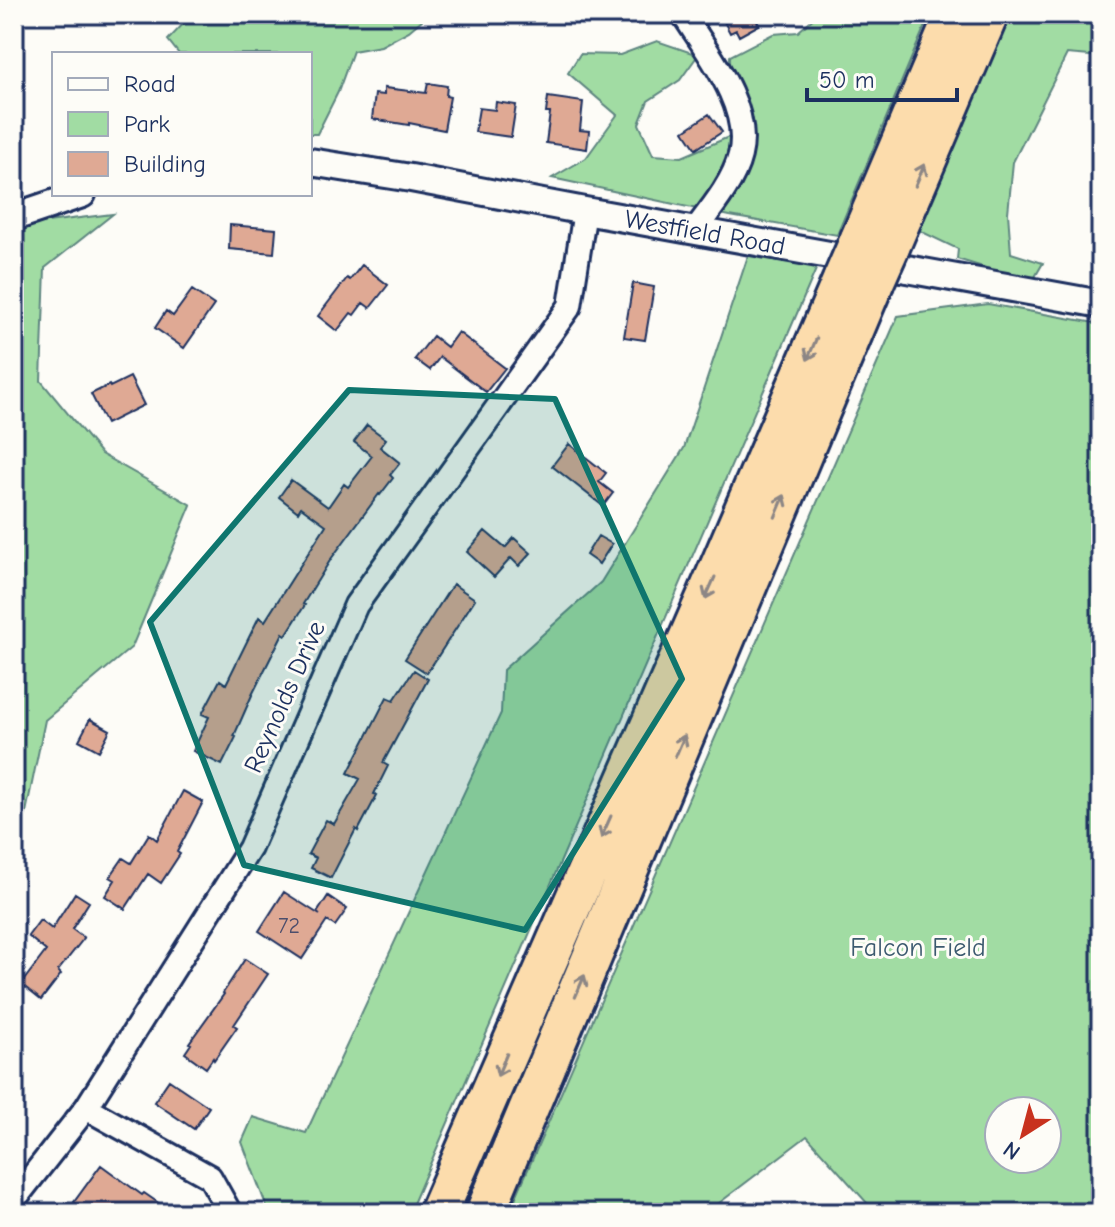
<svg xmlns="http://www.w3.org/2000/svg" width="1115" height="1227" viewBox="0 0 1115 1227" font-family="'Comic Neue',sans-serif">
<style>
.green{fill:#a1dca3;stroke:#5e8680;stroke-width:2;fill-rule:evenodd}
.building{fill:#dfa994;stroke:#1b2f5e;stroke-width:2}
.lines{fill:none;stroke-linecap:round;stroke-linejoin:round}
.minor-casing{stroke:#1b2f5e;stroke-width:28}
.tertiary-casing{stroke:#1b2f5e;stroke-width:32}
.motorway-casing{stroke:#1b2f5e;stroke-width:44}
.minor{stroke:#fdfcf7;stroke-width:22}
.tertiary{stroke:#fdfcf7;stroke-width:26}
.motorway{stroke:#fcdcac;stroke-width:38}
.motorway-bridge-casing{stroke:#1b2f5e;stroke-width:44;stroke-linecap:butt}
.motorway-bridge{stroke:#fcdcac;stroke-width:38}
.oneway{stroke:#8c8685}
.marked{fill:#0f766e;fill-opacity:0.2;stroke:#0f766e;stroke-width:6;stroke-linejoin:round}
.labels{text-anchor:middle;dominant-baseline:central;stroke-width:6;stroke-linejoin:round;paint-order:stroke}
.number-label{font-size:22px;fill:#4c4e6c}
.street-label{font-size:26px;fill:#1b2f5e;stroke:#fdfcf7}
.park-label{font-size:26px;fill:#3c5a6f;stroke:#fdfcf7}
</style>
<rect width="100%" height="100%" fill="#fdfcf7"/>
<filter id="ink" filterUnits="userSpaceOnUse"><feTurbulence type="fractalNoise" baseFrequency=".0125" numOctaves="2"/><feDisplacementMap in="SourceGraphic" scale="16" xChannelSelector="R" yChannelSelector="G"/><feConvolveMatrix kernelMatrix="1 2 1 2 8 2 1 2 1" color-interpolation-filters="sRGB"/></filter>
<g filter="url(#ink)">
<path class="green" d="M181 14H429L409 31 381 46 353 51 338 92 317 134H310V54H179L168 40 187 20Z
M818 14H930L837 235 730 216 552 178 586 158 617 115 568 73 580 54 620 55 657 41 698 55 680 80 648 101 639 124 653 155 682 157 731 136 730 56 773 34 798 32Z
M1010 14H1101V57L1067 54 1013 162 1008 213 1011 253 1043 263 1032 282 957 259 958 249 916 229Z
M113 214 45 268 41 381 101 454 191 505 132 647 45 720 22 832 14 838V226Z
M749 253 817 267 409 1213H269L242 1142 253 1117 306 1133 501 713 503 670 601 582 684 448Z
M988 304 1101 324V1213H876L807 1136 706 1213H509L898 316ZM1047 1111V1159H999V1111Z"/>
<path class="building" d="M720 14H766L756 19 759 25 739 36 736 30 730 33Z
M428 83 447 86 446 96 450 97 444 130 409 123V125L372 119 375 94 384 95V88L426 93Z
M548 97 583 102 580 130 589 131 587 149 546 143 550 113H546Z
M496 102 516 105 511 137 475 132 479 108 495 110Z
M709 114 722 132 696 149 684 131Z
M230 225 276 229 274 253 229 249Z
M362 265 388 285 370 308 363 303 354 315 351 313 337 331 318 316 347 278 350 280Z
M633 283 654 287 645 340 624 337Z
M192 290 214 305 184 348 155 328 166 311 173 316Z
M458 332 505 368 486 392 440 357 430 370 415 359 433 336 447 347Z
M130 377 144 405 106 424 91 394 109 385 110 387Z
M367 425 386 439 380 447 400 463 390 475 393 478 380 495 379 494 331 559 303 604 305 605 286 635 283 633 252 695 234 736 236 737 222 765 193 751 209 717 202 714 220 680 226 684 259 617 265 621 326 525 301 507 298 512 279 497 291 480 328 507 344 484 348 487 372 456 354 442Z
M569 444 606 473 599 482 613 493 603 506 552 466Z
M485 531 505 548 514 538 531 553 519 566 511 558 494 577 467 552Z
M598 536 612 544 599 564 586 555Z
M453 584 475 599 427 673 405 659Z
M414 670 428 679 383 763 388 766 374 794 377 795 358 831 356 829 331 878 311 868 316 858 308 854 326 820 334 824 360 779 348 773 387 697 394 700Z
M90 719 110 730 99 751 79 740Z
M183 791 203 802 177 852 180 854 161 883 148 874 125 909 105 896 115 880 110 877 123 858 131 863 149 834 157 840Z
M284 892 320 915 317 913 328 896 347 909 335 926 327 921 302 959 259 931Z
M75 893 89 902 72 929 84 938 58 971 61 974 41 1000 21 984 46 951 28 936 40 920 52 929Z
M245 959 268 974 234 1025 237 1027 214 1060 213 1058 206 1068 185 1053 191 1044 189 1043 224 994 223 993Z
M169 1080 209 1107 194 1129 154 1102Z
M101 1165 142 1195 144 1193 173 1213H89L74 1202Z"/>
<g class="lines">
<g class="minor-casing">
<path id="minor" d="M683 14C707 52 752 107 740 155 734 181 711 209 695 230
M86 1108 210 1177 230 1213
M14 1200 86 1108 250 848 356 605 570 306 585 211"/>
</g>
<g class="tertiary-casing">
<path id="tertiary" d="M310 162 411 178 585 211 1101 304
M14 217 82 194"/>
</g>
<g class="motorway-casing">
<path id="motorway" d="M859 241 955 14
M890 247 989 14
M438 1213 721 563 843 278
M485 1213 874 283"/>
</g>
<use href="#minor" class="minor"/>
<use href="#tertiary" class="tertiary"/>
<use href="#motorway" class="motorway"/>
<g class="motorway-bridge-casing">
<path id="motorway-bridge" d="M843 278 859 241
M874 283 890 247"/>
</g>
<use href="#motorway-bridge" class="motorway-bridge"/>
</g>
<defs><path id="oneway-shaft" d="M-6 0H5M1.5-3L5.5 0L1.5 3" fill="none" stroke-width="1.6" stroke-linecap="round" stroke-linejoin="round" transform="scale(2)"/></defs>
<g class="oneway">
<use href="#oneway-shaft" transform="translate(920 175) rotate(-67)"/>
<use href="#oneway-shaft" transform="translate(812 349) rotate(113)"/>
<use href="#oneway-shaft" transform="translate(780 506) rotate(-67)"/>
<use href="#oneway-shaft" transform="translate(710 588) rotate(114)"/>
<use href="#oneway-shaft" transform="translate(680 746) rotate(-67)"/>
<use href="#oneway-shaft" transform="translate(606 827) rotate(114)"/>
<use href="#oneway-shaft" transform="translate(580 986) rotate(-67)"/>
<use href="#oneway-shaft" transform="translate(502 1065) rotate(113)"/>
</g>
</g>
<path class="marked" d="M349 390 555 399 682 679 525 930 244 865 150 622Z"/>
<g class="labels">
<g class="number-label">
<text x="289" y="926">72</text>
</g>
<g class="street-label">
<text transform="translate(705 233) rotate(10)">Westfield Road</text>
<text transform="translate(285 697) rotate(-66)">Reynolds Drive</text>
</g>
<g class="park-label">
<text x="918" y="948">Falcon Field</text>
</g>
</g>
<rect width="1115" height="1227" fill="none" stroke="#fdfcf7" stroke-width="48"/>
<rect x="24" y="24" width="1067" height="1179" fill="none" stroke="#1b2f5e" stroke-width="3" filter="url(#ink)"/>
<rect x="52" y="52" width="260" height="144" fill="#fdfcf7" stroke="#a3aaba" stroke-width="2"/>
<rect x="68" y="78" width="40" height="12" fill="#fdfcf7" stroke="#a3aaba" stroke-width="2"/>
<text x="124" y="92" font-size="24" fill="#1b2f5e">Road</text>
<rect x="68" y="112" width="40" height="24" fill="#a1dca3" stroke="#a3aaba" stroke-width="2"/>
<text x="124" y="132" font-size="24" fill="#1b2f5e">Park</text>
<rect x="68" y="152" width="40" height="24" fill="#dfa994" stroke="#a3aaba" stroke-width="2"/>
<text x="124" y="172" font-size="24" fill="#1b2f5e">Building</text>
<g transform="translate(1023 1135) rotate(216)"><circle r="38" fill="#fdfcf7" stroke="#a3aaba" stroke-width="2"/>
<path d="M0-6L14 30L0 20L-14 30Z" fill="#c8321e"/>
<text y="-12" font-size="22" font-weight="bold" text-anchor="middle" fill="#1b2f5e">N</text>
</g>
<path d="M807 88v12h150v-12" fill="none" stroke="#1b2f5e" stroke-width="4"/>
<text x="819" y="88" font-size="24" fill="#1b2f5e" stroke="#fdfcf7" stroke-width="6" paint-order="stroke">50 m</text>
</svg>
